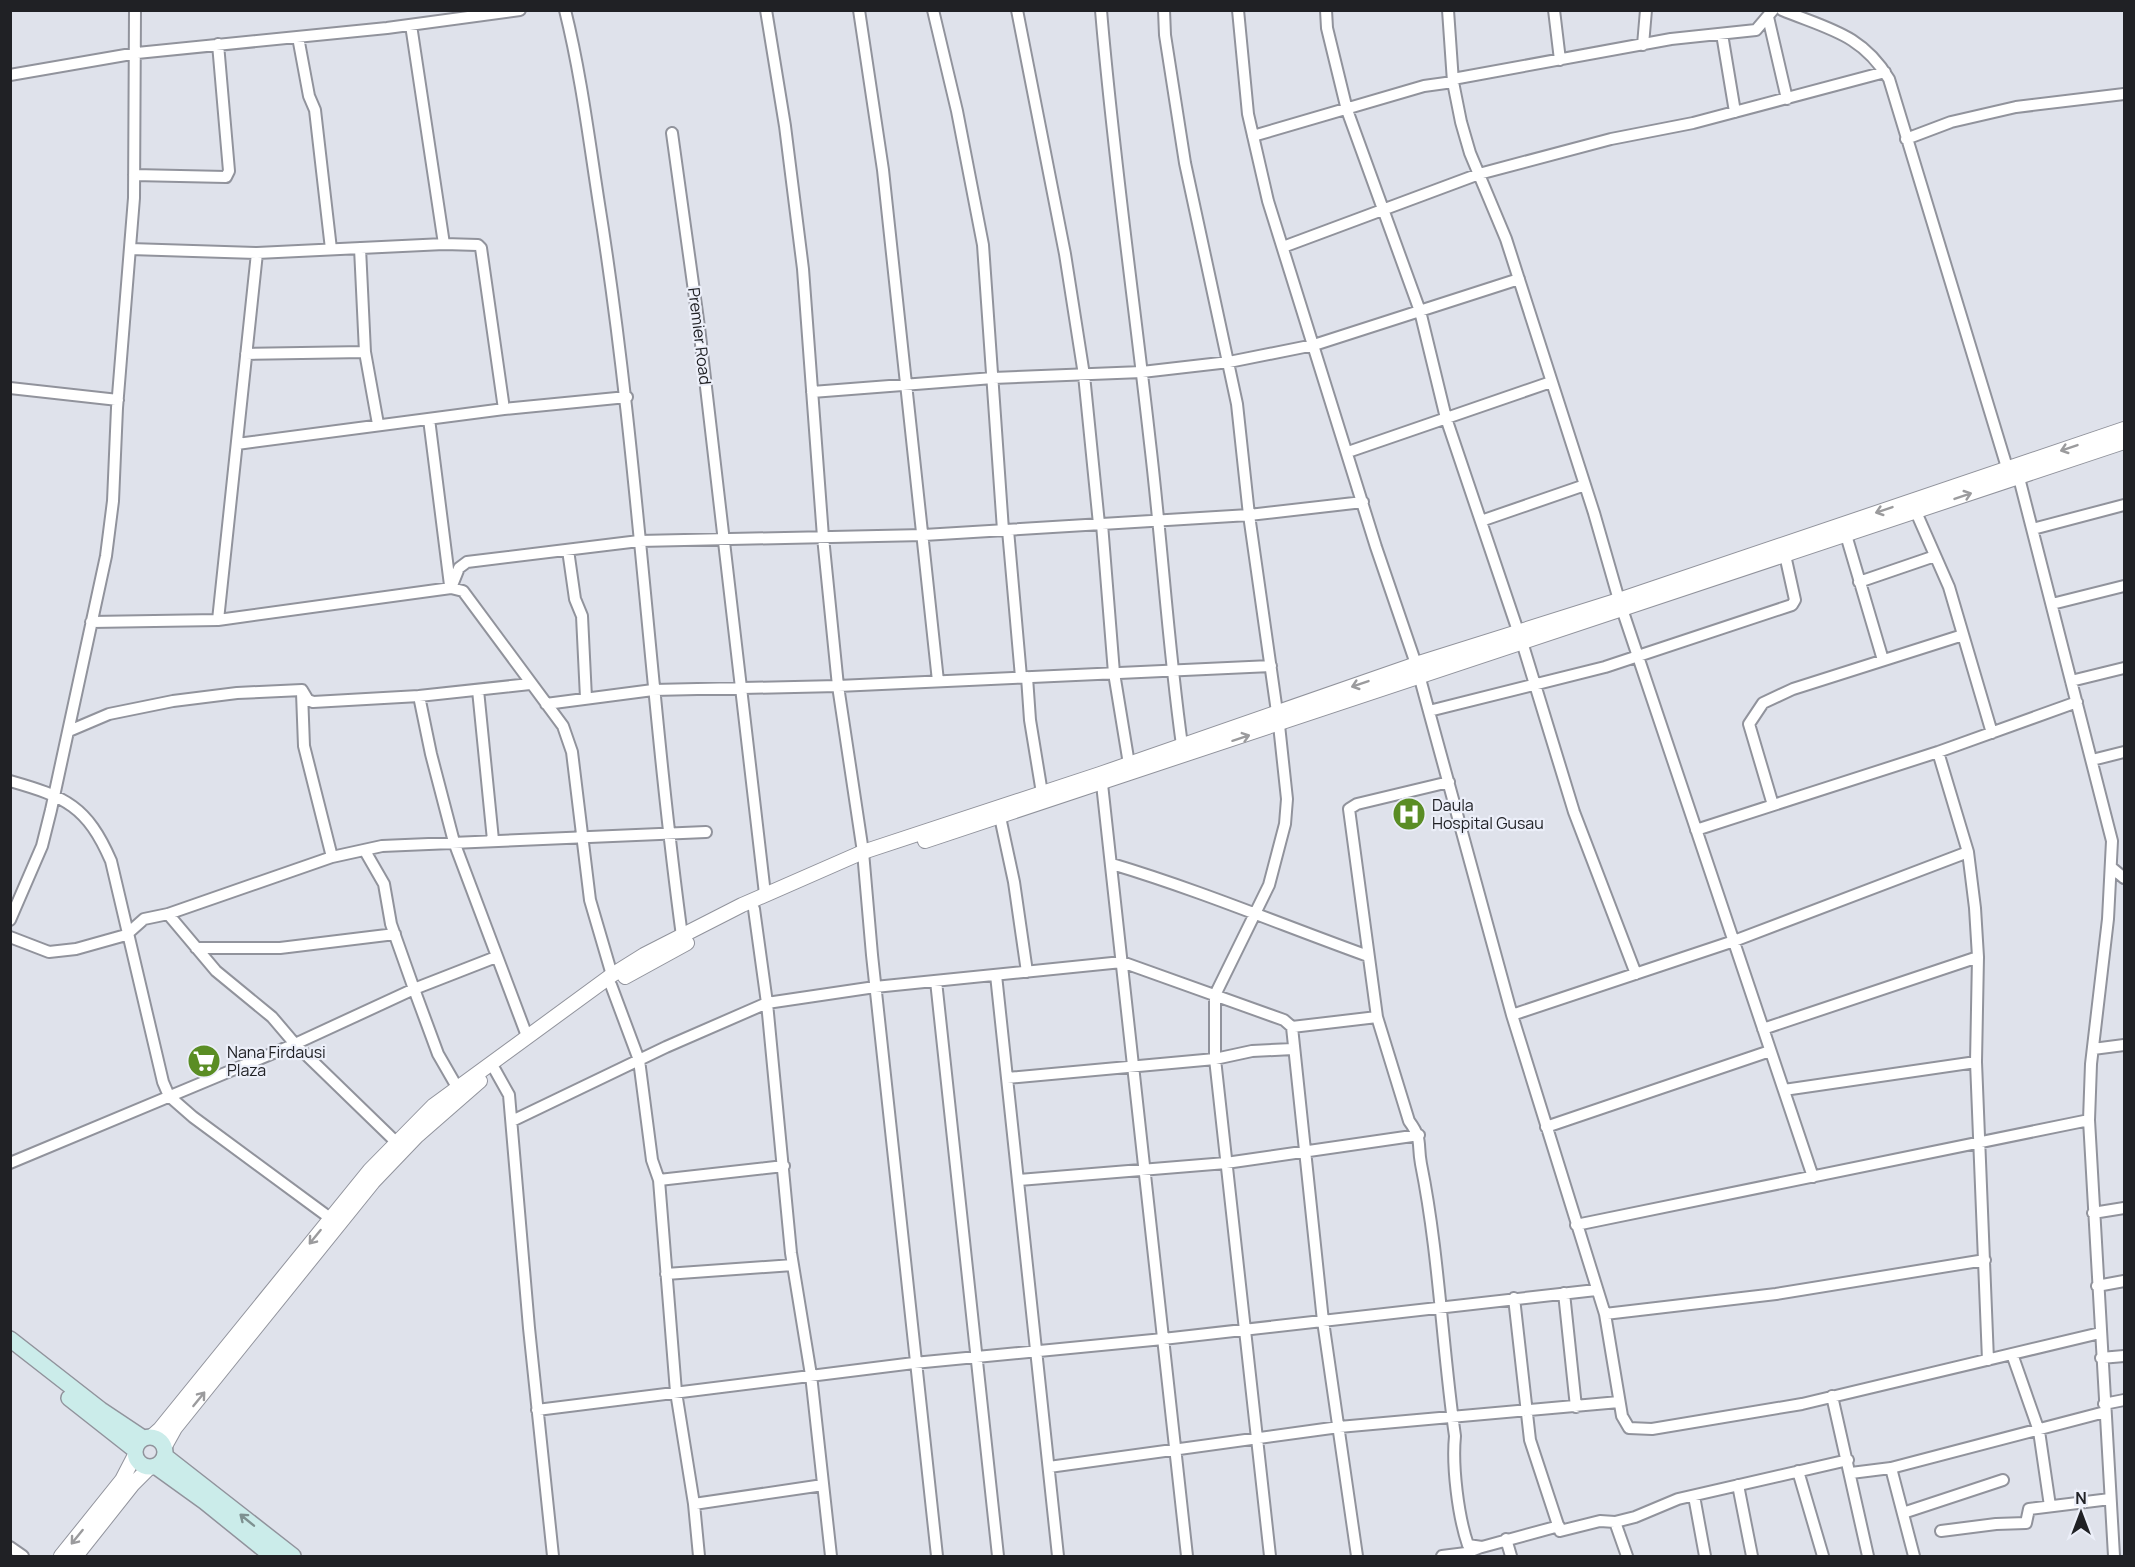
<svg xmlns="http://www.w3.org/2000/svg" width="2135" height="1567" viewBox="0 0 2135 1567" font-family="Manrope,sans-serif">
<style>
.lines{fill:none;stroke-linecap:round;stroke-linejoin:round}
.minor-casing{stroke:#91939c;stroke-width:14}
.tertiary-casing{stroke:#91939c;stroke-width:16}
.secondary-casing{stroke:#91939c;stroke-width:18}
.minor{stroke:#fff;stroke-width:10}
.tertiary{stroke:#fff;stroke-width:14}
.secondary{stroke:#cbecea;stroke-width:15}
.oneway{stroke:#9b9b9d}
.oneway2{stroke:#7e9191}
.labels{text-anchor:middle;dominant-baseline:central;stroke-width:4.5;stroke-linejoin:round;paint-order:stroke}
.street-label{font-size:16px;fill:#202125;stroke:#eceff9}
.poi-label{font-size:16px;fill:#202125;stroke:#eceff9;text-anchor:start}
</style>
<rect width="100%" height="100%" fill="#dfe2eb"/>
<g class="lines">
<g class="minor-casing">
<path id="minor" d="M565 10C581 74 589 140 599 204 638 447 649 692 682 936
M766 10 785 126 803 269 823 537 838 686 863 852 872 955 937 1556
M859 10 883 170 938 681
M933 10 957 111 983 245 1003 530
M1017 10 1065 254 1084 375 1099 524
M1101 10C1113 155 1134 299 1150 443 1162 544 1168 645 1182 745
M1164 10 1165 35 1185 163 1237 404 1249 515 1277 712
M1238 10 1248 114 1268 201 1376 547 1416 664
M1326 10 1327 28 1347 110 1420 311 1446 418 1518 631
M1448 10 1453 82 1461 122 1470 153 1506 239 1594 513 1619 600 1813 1177
M1554 10 1560 60
M1782 10C1828 29 1862 34 1889 79L2009 474
M1768 17 1787 99
M411 25 444 244
M1722 34 1735 112
M298 37 309 96 315 110 331 249
M1643 45 1646 10
M10 75 137 53 387 28 520 10
M1453 79 1671 39 1756 30 1773 10
M672 133 699 327 765 894
M1253 136 1424 86 1453 82
M1906 139 1951 122 2016 107 2124 94
M134 175 226 177 229 171 218 44
M1283 247 1479 174 1611 139 1693 123 1885 72
M360 248 365 352 378 424
M130 249 257 253 444 244 478 245 481 248 504 409
M246 354 365 352
M10 388 118 400
M812 392 993 378 1142 372 1229 362 1314 345 1519 279
M429 419 450 585
M237 444 504 409 627 397
M1348 452 1551 382
M2017 470 2112 841 2108 919 2091 1064 2089 1120 2114 1556
M1916 512 1949 587 1992 733
M1481 521 1585 485
M1102 524 1114 673 1129 764
M2033 529 2124 505
M1008 530 1021 677
M1846 535 1883 660
M568 550 575 599 582 616 586 698
M1859 582 1935 556
M451 588 459 568 467 562 639 541 924 535 1249 515 1363 502
M2052 604 2124 586
M218 620 257 253
M91 622 218 620 451 588 463 591 563 726 572 752 590 900 612 975
M1522 642 1574 812 1636 974
M1419 675 1512 1015 1605 1314 1622 1416 1629 1428 1652 1429 1802 1404 2100 1333
M1027 677 1030 720 1042 793
M2071 681 2124 668
M478 690 493 840
M302 693 304 746 332 857
M419 696 431 754 454 842 527 1036
M546 704 653 690 838 686 1271 666
M1429 711 1605 667 1792 605 1795 600 1785 555
M69 731 109 714 173 701 237 693 302 690 308 700 313 702 419 696 530 684
M1938 752 1968 852 1975 908 1978 957 1976 1062 1988 1360
M2092 760 2124 752
M10 781C66 797 87 806 111 861L163 1082 169 1096 193 1117 330 1218
M1449 782 1357 804 1349 809 1377 1017 1409 1121C1423 1140 1417 1143 1421 1164 1439 1253 1442 1345 1455 1436 1452 1466 1458 1516 1468 1545L1482 1547 1559 1526
M1102 784 1187 1556
M1773 805 1749 724 1763 703 1793 689 1963 635
M1000 817 1014 882 1027 972
M1696 830 1938 752 2077 702
M365 851 384 884 391 924 414 989 438 1054 457 1087
M1112 864C1199 890 1282 925 1368 956
M2112 868 2124 878
M754 909 767 1003 791 1253 811 1375 831 1556
M168 914 216 971 272 1017 295 1044 396 1142
M10 920 42 846 51 810 106 556 113 501 117 408 134 198 135 10
M10 937 49 952 76 949 126 935 144 919 168 914 332 857 382 846 706 832
M196 948H280L395 934
M996 975 1058 1556
M936 981 998 1556
M611 985 639 1060 652 1160 659 1180
M1512 1015 1734 941 1968 852
M1292 1027 1323 1321 1357 1556
M1763 1029 1978 957
M2093 1049 2124 1045
M495 1070 509 1095 529 1328 553 1556
M1007 1078 1215 1059 1252 1051 1293 1049
M1784 1090 1976 1062
M512 1121 666 1047 767 1003 875 987 1122 962 1284 1020 1292 1027 1377 1017
M1546 1127 1770 1051
M10 1163 295 1044 414 989 496 957
M1019 1180 1226 1163 1419 1135
M2093 1213 2124 1208
M1576 1225 2089 1120
M666 1274 793 1265
M2097 1286 2124 1281
M1564 1293 1576 1407
M1514 1298 1530 1440 1560 1531 1600 1521 1615 1522 1627 1556
M1605 1314 1776 1294 1985 1260
M2012 1354 2039 1431 2050 1506
M2101 1358 2124 1356
M1832 1396 1868 1556
M2104 1404 2124 1400
M537 1410 914 1363 1163 1339 1596 1290
M1049 1467 1339 1427 1619 1402
M1891 1468 1914 1556
M1798 1471 1823 1556
M1851 1473 1891 1468 2105 1412
M1738 1485 1752 1556
M1694 1496 1705 1556
M694 1504 823 1485
M1903 1513 2003 1480
M1615 1522 1635 1517 1678 1499 1848 1460
M1941 1531 1996 1524 2026 1523 2029 1509 2110 1499
M1506 1539 1511 1556
M10 1547 23 1556
M699 1556 694 1504 676 1392 659 1180 784 1166
M1270 1556 1215 1059V995L1269 885 1285 824 1287 799 1279 725
M1442 1556 1466 1553 1481 1547"/>
</g>
<g class="tertiary-casing">
<path id="tertiary" d="M925 841 2124 442
M625 977 687 943
M151 1437 160 1429 370 1170 433 1106 612 975 644 955 742 905 863 852 1100 774 1416 664 1619 600 2124 429
M165 1446 175 1428 373 1182 417 1136 480 1081
M61 1556 122 1480 135 1455
M76 1556 133 1484 150 1467"/>
</g>
<g class="secondary-casing">
<path id="secondary" d="M10 1339 101 1410 143 1438
M69 1398 135 1450
M135 1452a15 15 0 1 1 30 0a15 15 0 1 1-30 0Z
M165 1456 293 1556
M155 1466 205 1502 272 1556"/>
</g>
<use href="#minor" class="minor"/>
<use href="#tertiary" class="tertiary"/>
<use href="#secondary" class="secondary"/>
</g>
<defs><path id="oneway-shaft" d="M-6 0H5M1.5-3L5.5 0L1.5 3" fill="none" stroke-width="1.6" stroke-linecap="round" stroke-linejoin="round" transform="scale(1.5)"/></defs>
<g class="oneway">
<use href="#oneway-shaft" transform="translate(2069 448) rotate(161)"/>
<use href="#oneway-shaft" transform="translate(1963 496) rotate(-19)"/>
<use href="#oneway-shaft" transform="translate(1884 510) rotate(161)"/>
<use href="#oneway-shaft" transform="translate(1360 684) rotate(161)"/>
<use href="#oneway-shaft" transform="translate(1241 738) rotate(-18)"/>
<use href="#oneway-shaft" transform="translate(315 1237) rotate(129)"/>
<use href="#oneway-shaft" transform="translate(199 1399) rotate(-51)"/>
<use href="#oneway-shaft" transform="translate(77 1537) rotate(129)"/>
</g>
<use class="oneway2" href="#oneway-shaft" transform="translate(247 1520) rotate(-141)"/>
<defs>
<g id="hospital-disc" transform="scale(1.725)"><circle r="9.5" fill="#5a8d24" stroke="#eceff9"/><path d="M-5-5h3v3.5h4V-5h3V5h-3V1.5h-4V5h-3Z" fill="#fff"/></g>
<g id="supermarket-disc" transform="scale(1.725)"><circle r="9.5" fill="#5a8d24" stroke="#eceff9"/><path d="M-6-5.5h2.5l.6 2H6L4.5 2H-2.5L-4.4-4H-6ZM-1.5 3.2a1.3 1.3 0 1 0 .1 0ZM3 3.2a1.3 1.3 0 1 0 .1 0Z" fill="#fff"/></g>
</defs>
<g fill-rule="evenodd">
<use href="#hospital-disc" x="1409" y="814"/>
<use href="#supermarket-disc" x="204" y="1061"/>
</g>
<g class="labels">
<g class="street-label">
<text transform="translate(700 336) rotate(83)">Premier Road</text>
</g>
<g class="poi-label">
<text x="1432" y="805">Daula<tspan x="1432" dy="18">Hospital Gusau</tspan></text>
<text x="227" y="1052">Nana Firdausi<tspan x="227" dy="18">Plaza</tspan></text>
</g>
</g>
<rect width="2135" height="1567" fill="none" stroke="#202125" stroke-width="24"/>
<g transform="translate(2081 1513)" stroke="#eceff9" stroke-width="4.5" paint-order="stroke">
<path d="M0-4.5L10 22L0 15L-10 22Z" fill="#202125"/>
<text y="-9" font-size="16" font-weight="bold" text-anchor="middle" fill="#202125">N</text>
</g>
</svg>
